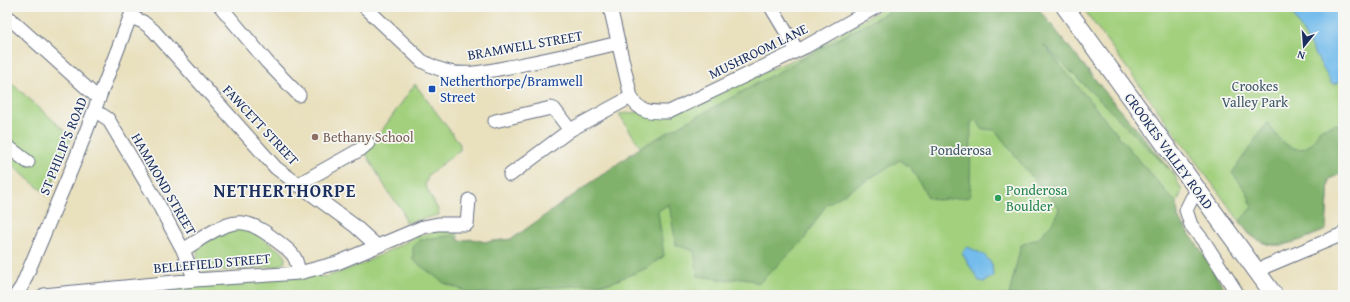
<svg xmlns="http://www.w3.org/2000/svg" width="1350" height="302" viewBox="0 0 1350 302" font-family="'Gentium Book Plus',serif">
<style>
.green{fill:#a2d07d;stroke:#5e806e}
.forest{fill:#81b26c;stroke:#4e7065}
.water{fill:#73bcec;stroke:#4776a5}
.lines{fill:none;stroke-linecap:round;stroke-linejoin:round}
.minor-casing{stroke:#636d80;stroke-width:15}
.tertiary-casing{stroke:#636d80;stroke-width:19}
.minor{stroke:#fff;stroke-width:13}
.tertiary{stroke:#fff;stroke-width:17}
.transit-dot{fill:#1a4fb4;stroke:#f6f6f2;stroke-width:1.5}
.education-dot{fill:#8d6e63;stroke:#f6f6f2;stroke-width:1.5}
.leisure-dot{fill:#2e9e5b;stroke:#f6f6f2;stroke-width:1.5}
.labels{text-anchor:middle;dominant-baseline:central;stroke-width:3.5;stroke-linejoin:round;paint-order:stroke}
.street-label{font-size:14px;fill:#1b2f5e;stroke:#f6f6f2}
.transit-label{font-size:14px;fill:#164399;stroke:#f6f6f2;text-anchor:start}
.park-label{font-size:14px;fill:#3d5766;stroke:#f6f6f2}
.education-label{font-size:14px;fill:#785e54;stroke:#f6f6f2;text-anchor:start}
.leisure-label{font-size:14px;fill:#27864d;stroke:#f6f6f2;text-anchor:start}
.district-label{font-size:18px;font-weight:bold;letter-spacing:1px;fill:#1b2f5e;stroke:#f6f6f2}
</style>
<rect width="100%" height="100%" fill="#f6f6f2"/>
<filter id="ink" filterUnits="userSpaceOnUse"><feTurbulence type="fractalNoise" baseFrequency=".025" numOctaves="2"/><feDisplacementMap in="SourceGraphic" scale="8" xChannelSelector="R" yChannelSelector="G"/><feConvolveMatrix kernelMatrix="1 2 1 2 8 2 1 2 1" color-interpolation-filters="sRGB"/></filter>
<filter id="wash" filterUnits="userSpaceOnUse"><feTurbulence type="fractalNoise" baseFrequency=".012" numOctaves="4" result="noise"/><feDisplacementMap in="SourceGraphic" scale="16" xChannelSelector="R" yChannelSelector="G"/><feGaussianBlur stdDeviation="0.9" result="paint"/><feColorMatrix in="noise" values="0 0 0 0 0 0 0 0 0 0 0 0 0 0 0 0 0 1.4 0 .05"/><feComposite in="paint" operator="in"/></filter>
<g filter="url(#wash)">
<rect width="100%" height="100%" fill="#e9e0be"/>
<path class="green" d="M884 7H1037L1101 87 1174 174 1182 191 1177 203 1178 218 1198 246 1228 295H44L299 273 326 277 362 264 418 236 441 230 457 233 459 241 472 239 485 242 512 239 641 148 619 114 649 111 669 112 807 54Z
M1082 7H1343V173L1329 179 1326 230C1313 235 1285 248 1272 245 1263 244 1256 239 1249 234Z
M7 79 72 137 47 195 7 161Z
M415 84 460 144V150L429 174 425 185 438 210 439 215 405 223 402 209 390 195 363 149 375 140Z
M238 227 259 231 263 239 285 254V262L279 266 206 272 198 268 195 262 198 254 196 251C207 239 223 233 238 227Z"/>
<path class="forest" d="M897 7H1037L1101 87 1174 174 1043 44 1131 151 1169 195 1177 203 1178 218 1198 246 1228 295H1009L1021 245 1039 238 1056 218 1059 208 1023 166 995 130 982 129 976 119 971 123 970 197 937 200 928 197 911 168 900 160 826 205 803 241 759 283 744 278 725 280 698 276 694 251 676 245 669 204 658 211 664 256 647 268 610 283 473 294 444 283 413 260V247L419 240 454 235 459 241 472 239 485 242 512 239 641 147Z
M1268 123C1273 130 1279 140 1287 145 1303 154 1313 146 1319 130L1335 124 1343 125V173L1329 179 1326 230C1301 239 1273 256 1250 234 1246 231 1243 225 1240 221L1252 207 1247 192 1232 173 1264 127Z"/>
<path class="water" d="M1289 7H1343V80L1335 84 1331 83 1329 79Z
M968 247 984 255 992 264 993 276 984 282 979 281 962 253Z"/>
</g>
<g filter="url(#ink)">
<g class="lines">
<g class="minor-casing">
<path id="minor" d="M221 7 267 62 299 95
M365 7 422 61C431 66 440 70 450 72 471 76 493 70 514 66 549 59 583 52 618 43
M610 7 631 97C639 113 653 112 669 112L805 47 876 7
M771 7 797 50
M7 16 99 99
M131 17 143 22 153 30 276 168 355 226 377 246
M94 112 102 115 108 119 154 196 183 250 195 280
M495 121 551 108 554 109 570 130
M7 146 28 162
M510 175 570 130 631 97
M297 185 361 149 368 143
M1199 191 1192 198 1186 210 1191 225 1205 243 1238 295
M183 250C200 240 228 217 248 224 259 227 268 234 277 241 292 253 296 254 299 273
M1255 271 1343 234
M16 295 22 286 74 163 134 7
M44 295 195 280 299 273 337 263 423 227 438 224H467L469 200"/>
</g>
<g class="tertiary-casing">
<path id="tertiary" d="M1065 7 1274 295"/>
</g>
<use href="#minor" class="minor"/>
<use href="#tertiary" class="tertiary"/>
</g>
</g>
<rect class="transit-dot" x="428" y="85" width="8" height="8" rx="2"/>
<circle class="education-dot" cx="315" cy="137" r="4"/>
<circle class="leisure-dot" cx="998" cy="198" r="4"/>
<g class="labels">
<g class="street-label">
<text transform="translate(525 45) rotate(-10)">BRAMWELL STREET</text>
<text transform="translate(758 51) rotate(-26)">MUSHROOM LANE</text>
<text transform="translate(261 125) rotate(47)">FAWCETT STREET</text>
<text transform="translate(63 146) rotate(-68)">ST PHILIP'S ROAD</text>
<text transform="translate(1169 151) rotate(54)">CROOKES VALLEY ROAD</text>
<text transform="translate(164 184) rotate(60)">HAMMOND STREET</text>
<text transform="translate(212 263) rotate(-5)">BELLEFIELD STREET</text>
</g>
<g class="transit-label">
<text x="440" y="81">Netherthorpe/Bramwell<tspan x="440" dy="16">Street</tspan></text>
</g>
<g class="park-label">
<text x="1255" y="86">Crookes<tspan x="1255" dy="16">Valley Park</tspan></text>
<text x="961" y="150">Ponderosa</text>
</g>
<g class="education-label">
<text x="323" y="137">Bethany School</text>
</g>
<g class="leisure-label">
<text x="1006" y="190">Ponderosa<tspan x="1006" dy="16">Boulder</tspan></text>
</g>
<g class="district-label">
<text x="285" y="190">NETHERTHORPE</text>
</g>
</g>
<rect width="1350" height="302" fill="none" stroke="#f6f6f2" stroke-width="24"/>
<g transform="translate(1304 46) rotate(197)" stroke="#f6f6f2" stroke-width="3" paint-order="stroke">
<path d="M0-3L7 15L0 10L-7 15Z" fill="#1b2f5e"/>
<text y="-6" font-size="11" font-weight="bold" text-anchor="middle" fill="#1b2f5e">N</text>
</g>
</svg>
